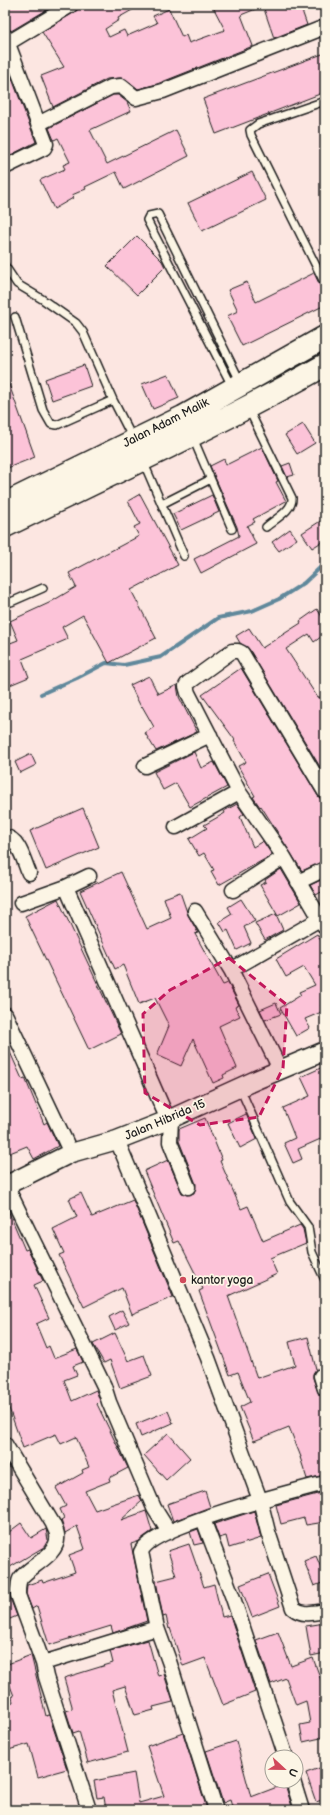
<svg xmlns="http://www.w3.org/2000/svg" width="330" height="1815" viewBox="0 0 330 1815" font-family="'Balsamiq Sans',sans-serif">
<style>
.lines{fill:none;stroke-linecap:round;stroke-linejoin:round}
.stream{stroke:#60889b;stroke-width:4}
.building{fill:#fcc3d8;stroke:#1c1c1c}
.service-casing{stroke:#1c1c1c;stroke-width:10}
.minor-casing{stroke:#1c1c1c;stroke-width:17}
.tertiary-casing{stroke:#1c1c1c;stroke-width:21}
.primary-casing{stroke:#1c1c1c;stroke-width:25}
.service{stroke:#fcf5e5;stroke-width:7}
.minor{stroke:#fcf5e5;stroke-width:14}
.tertiary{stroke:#fcf5e5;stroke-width:18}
.primary{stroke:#fcf5e5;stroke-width:22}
.marked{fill:#c2185b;fill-opacity:0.2;stroke:#c2185b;stroke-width:3;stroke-dasharray:8 5;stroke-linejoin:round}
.poi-dot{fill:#d1495b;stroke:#fcf5e5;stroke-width:1.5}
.labels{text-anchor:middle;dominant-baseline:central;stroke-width:3.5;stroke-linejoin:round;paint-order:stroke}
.street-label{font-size:12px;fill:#1c1c1c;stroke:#fcf5e5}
.poi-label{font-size:12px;fill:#1c1c1c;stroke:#fcf5e5;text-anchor:start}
</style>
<rect width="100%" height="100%" fill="#fce6e1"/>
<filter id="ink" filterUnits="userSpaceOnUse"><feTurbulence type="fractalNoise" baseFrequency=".025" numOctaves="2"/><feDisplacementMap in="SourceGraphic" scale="8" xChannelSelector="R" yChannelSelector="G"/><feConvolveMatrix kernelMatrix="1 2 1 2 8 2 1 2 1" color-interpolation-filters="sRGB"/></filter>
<g filter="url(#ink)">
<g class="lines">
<path class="stream" d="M41 694 77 678 106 663 124 665 161 657 218 618 252 611 279 599 304 583 325 563"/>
</g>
<path class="building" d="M5 5H55L11 31 5 28Z
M79 5H141L118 18 119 20 105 29 109 37 124 30 127 36 157 23 153 16 169 9 182 37 186 35 189 43 225 30 212 5H300L307 25 274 38 263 6 241 15 253 46 157 84 138 89 126 79 120 78 107 79 53 107 41 76 64 67 42 32 75 12Z
M325 53V92L216 134 203 99Z
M5 60 36 142 5 158Z
M113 95H118L127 102 131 111 90 130 107 164 176 130 189 156 124 189 116 172 85 187 86 189 72 195 73 198 54 209 40 180 65 169 63 165 70 162 58 138 54 140 49 128Z
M252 172 266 200 202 231 188 203Z
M137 236 162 261 165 267 137 295 107 266Z
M314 273 325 296V305L242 346 227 316 238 311 228 290 247 282 256 302Z
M84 365 91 386 52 400 45 379Z
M168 374 179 398 153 409 142 384Z
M5 376H6L35 457 5 469Z
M303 424 315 443 297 454 285 435Z
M262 447 278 481 276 482 286 501 253 519 255 522 247 526 256 544 201 573 194 559 239 536 237 527 210 466 224 459 226 465Z
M290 463 294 475 287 477 282 466Z
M140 494 178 565 131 590 156 638 109 663 83 615 62 627 68 639 22 659 29 677 5 687V645L18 640 10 621 49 603 76 587 69 573 139 536 134 527 140 524 128 501Z
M212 495 219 512 181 530 173 514Z
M325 518V540L312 548 302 533Z
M290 529 297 539 279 551 272 542Z
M317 609 325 621V634L314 642 309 634 286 649 318 698 325 695V775L249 649 240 643 236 636 249 628 262 648 301 623 300 621Z
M241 668 318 796 325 800V861L302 871 261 806 260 807 253 797 255 796 238 766 246 762 234 741 235 740 202 695Z
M149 676 158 694 177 685 179 697 197 732 156 751 145 733 154 727 142 706 141 707 130 685Z
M194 752 201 768 214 762 227 787 190 807 176 783 163 790 154 772Z
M31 754 36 765 20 773 15 762Z
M237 804 244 814 240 817 253 847 263 841 272 855 219 885 211 871 214 870 204 853 199 856 189 839 207 828 204 825 225 813 224 811Z
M83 808 99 847 46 870 30 831Z
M281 869 301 903 278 916 260 885 266 882 265 880Z
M121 872 147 929 171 918 164 898 180 892 188 915 198 933 195 934 223 985 228 983 239 1005 235 1007 240 1016 219 1026 237 1068 223 1075 224 1078 213 1083 193 1039 181 1066 157 1055 169 1026 155 998 139 1004 123 965 115 969 80 891Z
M325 878V890L316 895 310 885Z
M58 899 121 1034 89 1050 25 916Z
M241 899 255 921 244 927 251 943 237 950 228 930 225 932 219 922 232 914 228 907Z
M276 914 283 930 265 940 255 923Z
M317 934 325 947V1002L321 1005 324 1011 305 1019 310 1028 296 1036 280 1008 301 995 299 992 315 985 304 967 286 977 276 959Z
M276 1003 281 1014 265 1020 260 1010Z
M5 1041 22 1079 25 1078 44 1124 47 1122 58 1146 34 1159 27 1146 5 1155Z
M325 1066V1137L298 1149 302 1159 293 1163 284 1143 295 1138 283 1108 310 1096 301 1077Z
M246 1114 257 1139 240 1148 228 1123Z
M205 1118 222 1160 220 1161 241 1209 248 1206 263 1241 300 1225 303 1229 306 1243 270 1258 277 1274 228 1296 257 1378 295 1365 289 1342 308 1337 316 1369 313 1374V1378L319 1395 325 1397V1475L307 1479 300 1457H301L289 1427 254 1441 240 1407 250 1402 238 1372 230 1375 199 1291 203 1289 179 1241 174 1243 144 1171 168 1160 182 1193 187 1195 194 1193 196 1184 179 1141V1129Z
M81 1193 92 1217 133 1200 173 1297 132 1314 122 1288 84 1307 59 1255 64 1253 53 1229 77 1217 69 1199Z
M5 1203 25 1250 28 1249 43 1281 34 1285 49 1318 36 1324 46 1348 49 1346 54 1358 77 1349 83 1362 73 1366 77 1375 64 1380 72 1401 96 1390 100 1401 97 1404 128 1468 109 1478 110 1481 85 1491 95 1510 139 1495 142 1501 121 1520 146 1511 152 1531 140 1541 131 1544 147 1621 113 1633 111 1626 49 1645 37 1606 32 1609 26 1594 27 1585 42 1580 43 1583 75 1572 69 1555 85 1549 77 1526 65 1533 61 1520 64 1518 60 1509 66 1506 56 1488 83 1473 82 1470 89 1467 76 1437 61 1444 56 1434 23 1448 5 1397Z
M122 1310 129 1323 115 1330 109 1317Z
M115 1333 128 1361 144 1355 152 1376 120 1388 110 1360 104 1363 93 1344Z
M168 1411 173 1423 141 1437 136 1424Z
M168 1433 190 1458 166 1480 144 1455Z
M205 1491 210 1507 173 1521 167 1504Z
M325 1492V1522L306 1525 304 1518 281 1524 276 1505Z
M254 1511 261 1538 229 1548 226 1536 219 1538 214 1524Z
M21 1523 31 1538 46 1529 48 1540 44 1547 5 1570V1535Z
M198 1529 203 1543 194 1545 190 1532Z
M189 1544 204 1587 214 1584 222 1617 230 1615 255 1692 223 1705 205 1658 183 1666 170 1628 169 1629 166 1616 163 1617 156 1581 176 1576 168 1551Z
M316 1556 325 1577V1582L314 1586 304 1561Z
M268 1574 280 1606 252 1617 240 1585Z
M10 1591V1598L17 1616 5 1621V1592Z
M325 1623V1653L311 1656 306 1626Z
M278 1632 291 1666 313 1658 325 1691V1737L303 1742 300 1725 310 1723 306 1701 296 1705 286 1678 271 1684 256 1640Z
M148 1640 158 1676 164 1674 173 1702 153 1707 154 1710 135 1715 125 1686 112 1690 128 1752 88 1763 79 1731 73 1733 66 1711 72 1709V1706L64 1678 113 1663 110 1651Z
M31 1655 46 1716 49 1715 67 1769 38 1777 29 1744 5 1751V1704L13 1702 12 1697 14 1696 5 1673V1665Z
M183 1733 207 1809 106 1810 104 1797 97 1798 94 1781 134 1773 139 1803 164 1796 147 1746Z
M236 1741 251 1797 285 1784 293 1810H233L230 1800 223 1803 206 1751Z
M325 1766V1799L316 1802 306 1773Z"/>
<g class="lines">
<g class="service-casing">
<path id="service" d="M325 101 258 124 250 130 251 135 325 284
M5 266 17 284 42 299 76 323 83 332 113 400 133 439
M15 317 43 410 51 424 57 425 113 400
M232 386 147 220 149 216 158 214 240 381
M248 408 292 498C293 510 275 519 266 527
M193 438 232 529
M143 461 184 556
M162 504 209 480
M5 600 11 602 43 588
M240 1088 290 1202 308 1227 312 1252 325 1280"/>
</g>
<g class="minor-casing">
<path id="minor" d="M5 36 46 144 44 148 5 167
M8 43 71 5
M38 124 111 87 121 86 136 98 163 91 325 27
M145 766 210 735
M325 792 242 653 238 651H232L188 683 186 686 188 693 239 792 284 857 325 927
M176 827 239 792
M5 837C19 838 24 862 29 873
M298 882 325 869
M66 887 168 1120
M233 890 284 857
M21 903 66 887 89 876
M195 911 231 970 280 1069
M231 970 320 919
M5 1014 71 1153
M171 1119 170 1142 188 1187
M117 1140 208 1358 260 1500 268 1532 293 1608C303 1616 313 1613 325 1611
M6 1185 104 1386 109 1402 154 1508 169 1532
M321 1376 325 1389
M5 1444 53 1524C54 1527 57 1532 57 1535 60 1555 29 1566 20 1579 18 1583 18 1590 18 1595L43 1663
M203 1519 233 1598 286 1757
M293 1781 302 1810
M89 1810 46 1677 43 1663 157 1628
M216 1810 169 1661 157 1628 141 1552C150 1527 295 1491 325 1483"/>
</g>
<g class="tertiary-casing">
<path id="tertiary" d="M5 1186 71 1153 117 1140 168 1120 256 1080 325 1051"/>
</g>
<g class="primary-casing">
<path id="primary" d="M5 504 183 417 325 337
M5 526C112 474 221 424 325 365"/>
</g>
<use href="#service" class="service"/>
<use href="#minor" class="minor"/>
<use href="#tertiary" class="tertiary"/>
<use href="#primary" class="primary"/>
</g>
</g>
<path class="marked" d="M229 958 287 1005 283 1068 259 1117 200 1125 145 1093 143 1014 170 990Z"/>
<circle class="poi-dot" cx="183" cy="1280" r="4"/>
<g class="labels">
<g class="street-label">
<text transform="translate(166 423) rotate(-27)">Jalan Adam Malik</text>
<text transform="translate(165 1120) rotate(-23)">Jalan Hibrida 15</text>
</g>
<g class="poi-label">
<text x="191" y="1280">kantor yoga</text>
</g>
</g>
<rect width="330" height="1815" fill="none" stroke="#fcf5e5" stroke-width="20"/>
<rect x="10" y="10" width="310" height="1795" fill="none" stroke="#1c1c1c" stroke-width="1.5" filter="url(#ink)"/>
<g transform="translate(284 1769) rotate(112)"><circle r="19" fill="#fcf5e5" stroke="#a29e95"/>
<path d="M0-3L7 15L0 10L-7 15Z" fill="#d1495b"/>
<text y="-6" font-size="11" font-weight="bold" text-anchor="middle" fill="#1c1c1c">U</text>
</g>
</svg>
